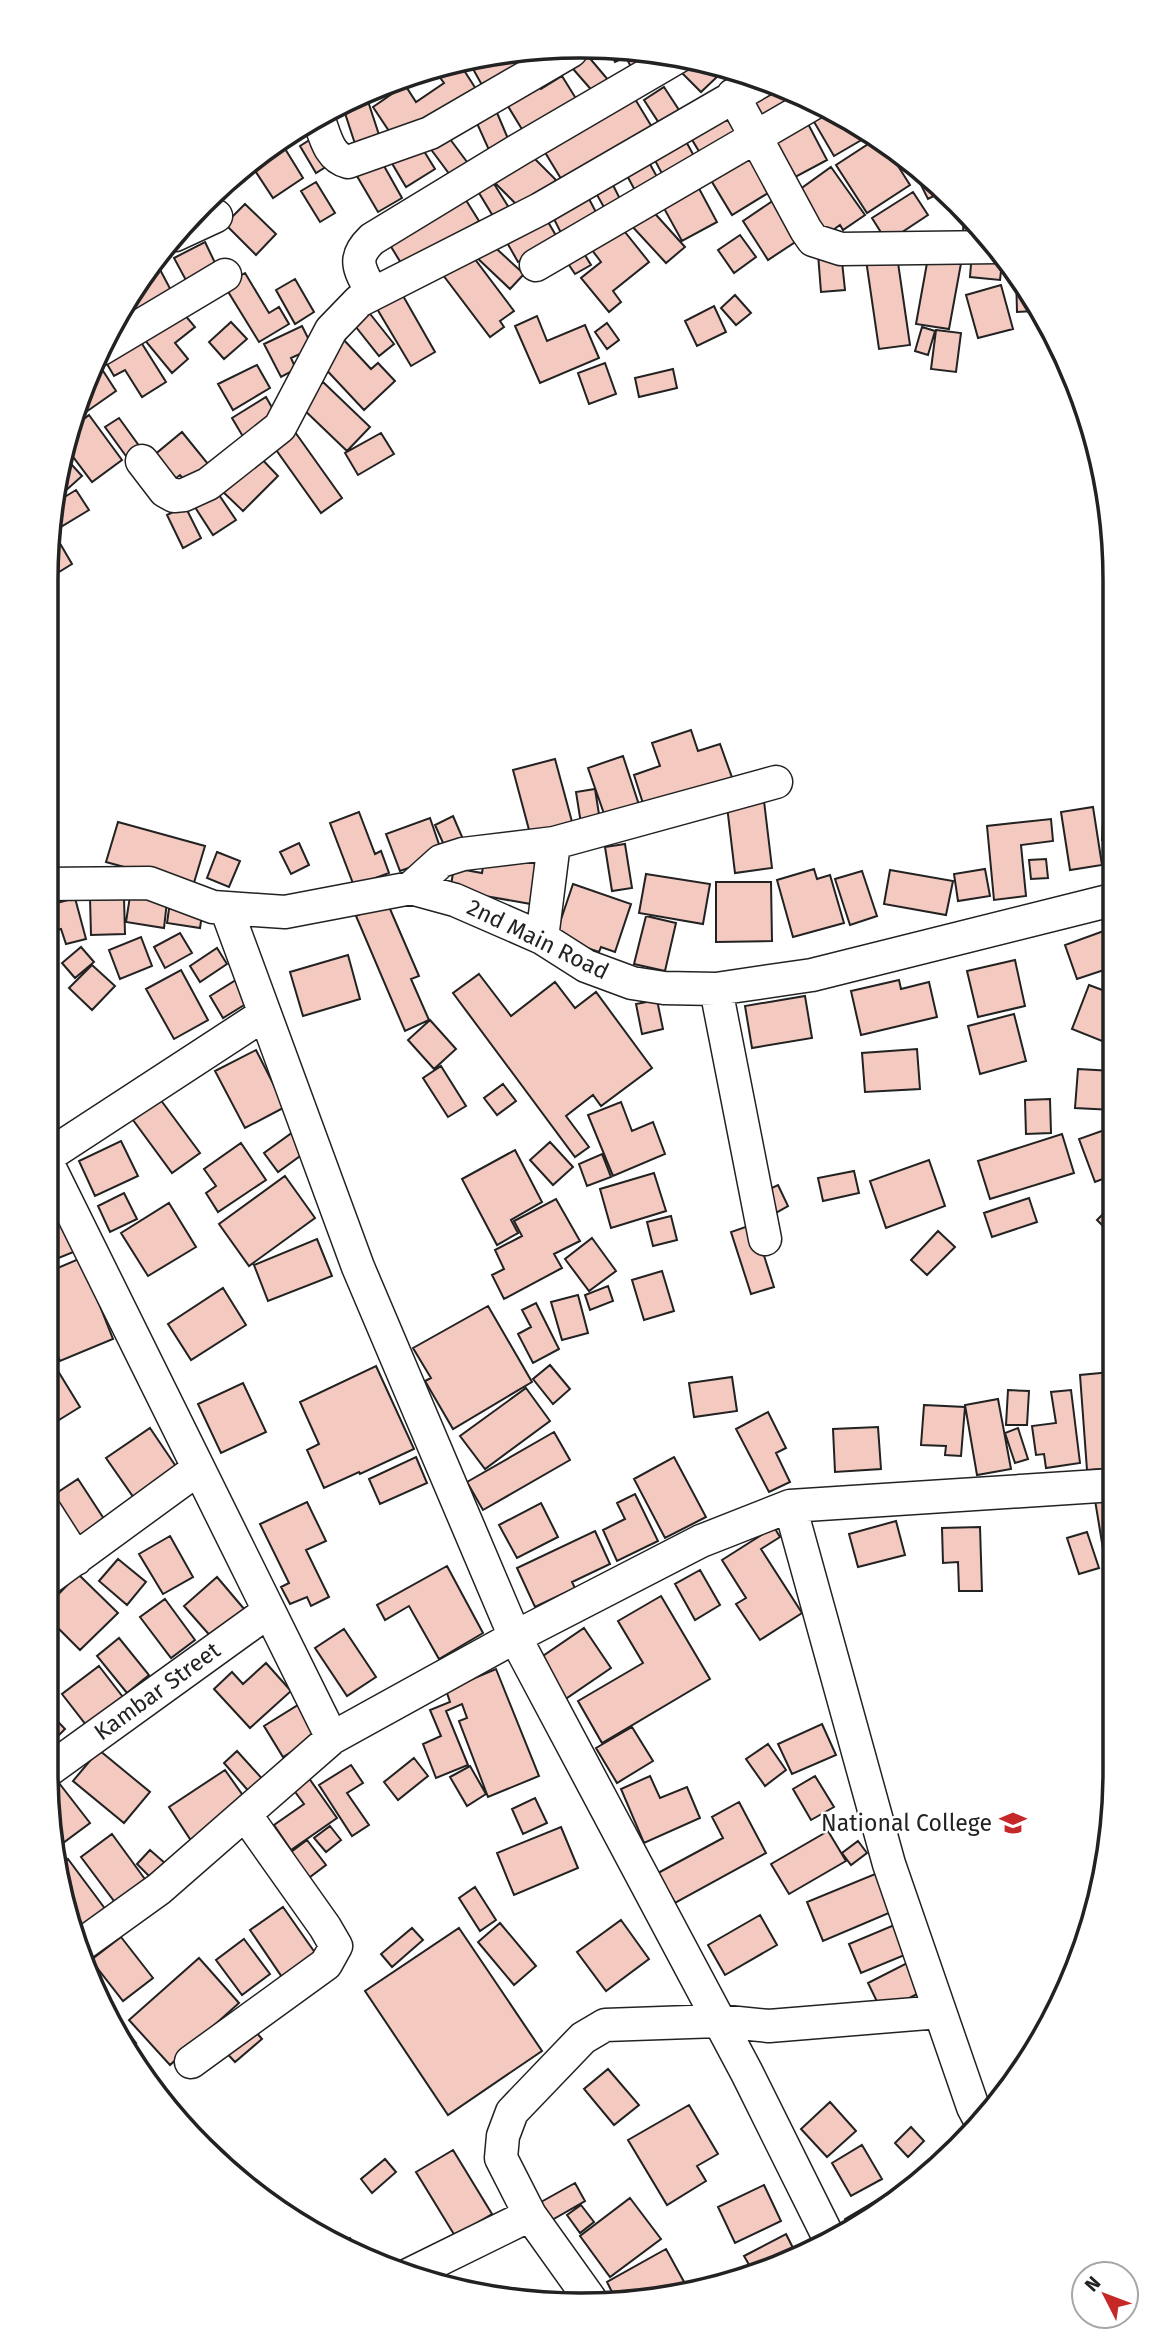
<svg xmlns="http://www.w3.org/2000/svg" width="1161" height="2351" viewBox="0 0 1161 2351" font-family="'Fira Sans',sans-serif">
<style>
.building{fill:#f3c9c0;stroke:#222;stroke-width:2}
.lines{fill:none;stroke-linecap:round;stroke-linejoin:round}
.minor-casing{stroke:#222;stroke-width:35}
.minor{stroke:#fff;stroke-width:32}
.labels{text-anchor:middle;dominant-baseline:central;stroke-width:5;stroke-linejoin:round;paint-order:stroke}
.street-label{font-size:23px;fill:#222;stroke:#fff}
.poi-label{font-size:23px;fill:#222;stroke:#fff;text-anchor:end}
.rim{fill:none;stroke:#222;stroke-width:3.5}
</style>
<rect width="100%" height="100%" fill="#fff"/>
<path class="building" d="M608 48 656 53 632 69 626 57 615 62Z
M582 49 609 81 595 94 567 62Z
M520 52 526 63 483 87 467 58Z
M695 59 706 62 719 75 701 92 681 72Z
M458 61 476 89 397 143 373 107 405 85 416 102 444 83 438 75Z
M562 76 580 105 523 131 503 98 534 78 541 89Z
M775 83 791 101 763 128 745 107Z
M664 87 679 110 659 123 644 100Z
M365 92 382 144 358 153 342 104Z
M632 94 658 137 563 182 543 149Z
M492 101 509 141 489 150 471 110Z
M728 108 746 138 706 163 688 133Z
M823 108 870 135 834 156 810 115Z
M806 120 827 160 786 182 765 141Z
M444 131 473 170 456 183 427 144Z
M682 134 700 167 668 185 650 151Z
M316 136 332 163 316 173 300 146Z
M279 139 303 178 273 198 250 163Z
M876 139 889 146 900 164 898 166 910 185 867 213 836 165Z
M419 143 435 169 406 187 390 160Z
M752 144 778 187 732 215 706 172Z
M527 151 556 180 525 213 495 183Z
M645 155 662 186 639 198 623 168Z
M379 157 402 198 378 212 354 171Z
M831 167 865 215 843 230 840 225 822 238 792 195Z
M922 172 942 192 928 199 916 175Z
M608 175 622 203 606 211 591 184Z
M491 179 511 211 496 221 476 188Z
M695 181 717 222 682 241 660 201Z
M316 182 335 213 320 222 301 191Z
M913 192 928 215 887 242 872 218Z
M587 195 598 216 562 235 551 213Z
M780 196 806 235 768 260 743 221Z
M464 197 479 221 404 268 390 245Z
M245 204 276 234 256 255 225 224Z
M649 207 685 247 666 263 630 224Z
M964 214 983 233 963 232Z
M544 215 558 239 518 262 505 239Z
M621 227 649 262 613 291 621 302 609 312 581 278 601 262 592 250Z
M740 235 756 257 734 273 718 250Z
M487 240 524 274 510 289 473 254Z
M205 242 218 269 188 284 174 258Z
M577 242 591 265 575 274 561 253Z
M896 249 910 345 879 349 865 253Z
M972 251 1003 254 1000 280 970 277Z
M841 252 845 290 821 292 818 254Z
M929 252 962 258 949 329 916 324Z
M471 254 514 311 500 321 504 327 490 337 443 275Z
M155 260 175 298 127 324 121 311 136 283Z
M245 273 269 313 279 307 289 324 259 342 224 285Z
M1016 274 1034 305V311L1017 312Z
M295 279 314 312 295 324 276 290Z
M1001 285 1013 329 978 338 966 295Z
M398 287 435 352 411 366 373 302Z
M735 295 751 313 736 325 721 308Z
M363 305 394 344 379 356 348 317Z
M714 306 726 332 697 346 685 321Z
M179 308 195 327 175 343 188 359 172 373 143 338Z
M537 316 547 341 585 325 599 358 540 383 515 326Z
M231 322 247 339 224 359 209 342Z
M607 323 619 340 607 349 595 332Z
M302 326 313 348 291 358 296 369 281 377 264 344Z
M922 327 935 331 928 355 915 351Z
M936 330 961 333 956 372 931 369Z
M134 331 166 382 142 397 125 370 114 376 100 352Z
M343 339 371 369 378 363 395 381 364 410 319 362Z
M96 360 116 391 86 412 78 402 86 375Z
M605 363 616 394 589 404 578 373Z
M257 365 270 388 233 410 218 384Z
M673 369 677 388 639 397 635 378Z
M323 382 370 427 347 451 300 406Z
M266 397 279 420 245 440 232 418Z
M89 415 122 460 92 482 65 446 70 430Z
M119 418 145 454 131 463 105 427Z
M182 432 213 470 191 488 180 475 167 485 147 461Z
M295 432 342 498 321 513 274 447Z
M381 433 394 454 358 475 345 453Z
M256 453 278 476 243 511 220 489Z
M62 454 82 476 53 502 56 476Z
M213 486 236 520 213 535 191 501Z
M76 490 89 510 59 528 52 515 53 504Z
M185 506 201 538 183 548 167 515Z
M51 528 72 564 46 580Z
M691 730 698 751 720 744 734 783 646 813 634 775 660 766 652 743Z
M623 756 642 814 608 825 588 768Z
M555 759 574 829 532 841 513 770Z
M1105 782H1112V840H1102Z
M595 789 601 827 582 830 576 792Z
M764 801 772 868 735 873 727 806Z
M1093 807 1102 865 1070 870 1061 812Z
M359 812 375 854 381 851 389 873 354 886 330 823Z
M453 816 466 846 448 854 435 825Z
M430 818 443 856 400 871 386 834Z
M1051 819 1053 841 1021 845 1026 896 994 900 987 826Z
M118 822 205 846 193 886 106 862Z
M299 843 309 865 291 874 280 852Z
M625 844 632 888 612 891 605 847Z
M217 852 240 861 229 887 207 878Z
M485 855 539 864 531 904 450 890 454 868 482 873Z
M1046 859 1048 878 1031 879 1029 860Z
M814 869 817 879 830 875 844 923 793 937 777 880Z
M985 869 990 896 958 901 954 874Z
M890 870 953 881 946 915 884 904Z
M862 871 877 916 850 925 835 879Z
M646 874 710 884 703 924 639 913Z
M716 882H771L772 941 716 942Z
M573 884 631 904 615 952 601 947 599 952 555 937Z
M130 896 167 901 164 928 126 922Z
M75 898 86 939 66 944 61 929 46 933V906Z
M90 898H124L125 934 91 935Z
M170 902 203 908 200 928 167 923Z
M387 902 419 976 411 979 429 1020 405 1031 356 916Z
M646 916 676 923 665 971 634 964Z
M1112 928 1113 967 1077 979 1065 945Z
M180 933 192 953 165 968 154 947Z
M141 937 152 966 120 979 109 950Z
M81 947 94 962 75 978 62 963Z
M217 948 227 964 200 982 190 966Z
M348 955 360 999 303 1016 290 972Z
M1015 960 1025 1006 978 1017 967 971Z
M92 965 115 986 92 1010 69 988Z
M181 970 208 1020 174 1039 146 989Z
M479 974 511 1016 555 982 575 1008 596 992 652 1068 601 1106 593 1095 566 1116 589 1147 575 1157 453 993Z
M236 980 249 1002 223 1018 210 996Z
M899 980 901 989 929 982 937 1017 861 1035 851 991Z
M1089 985 1113 994V1028L1107 1043 1072 1029Z
M805 996 812 1038 752 1048 745 1006Z
M657 1000 663 1029 642 1034 636 1004Z
M1014 1014 1026 1061 980 1074 968 1026Z
M430 1020 456 1049 434 1069 408 1040Z
M917 1049 920 1089 865 1092 862 1053Z
M256 1050 285 1107 245 1128 215 1071Z
M441 1066 466 1106 448 1117 423 1078Z
M1078 1069 1113 1071V1110L1075 1108Z
M503 1084 516 1101 497 1115 484 1098Z
M160 1099 200 1153 172 1173 133 1120Z
M1050 1099 1051 1133 1026 1134 1025 1100Z
M621 1102 632 1131 653 1122 665 1154 613 1176 588 1115Z
M1113 1127V1175L1095 1182 1079 1139Z
M293 1132 307 1151 278 1172 264 1153Z
M1062 1134 1074 1173 990 1199 978 1161Z
M121 1141 138 1176 95 1196 79 1161Z
M550 1142 573 1167 553 1185 530 1160Z
M241 1143 266 1180 218 1212 206 1193 216 1186 204 1169Z
M515 1150 542 1202 511 1220 518 1233 497 1245 462 1179Z
M602 1154 611 1177 587 1186 579 1164Z
M929 1160 945 1206 886 1228 870 1181Z
M854 1171 859 1193 823 1201 818 1178Z
M654 1173 666 1211 611 1228 600 1189Z
M285 1176 315 1218 249 1266 219 1224Z
M778 1185 788 1206 772 1215 761 1193Z
M124 1193 137 1219 110 1232 98 1206Z
M1029 1198 1037 1222 992 1237 984 1213Z
M556 1199 580 1241 554 1254 562 1268 504 1299 492 1275 504 1269 495 1250 522 1236 514 1221Z
M169 1203 196 1247 148 1276 121 1233Z
M1112 1205 1113 1207V1236L1097 1220Z
M671 1216 677 1240 653 1246 647 1222Z
M63 1220 76 1251 46 1263V1227Z
M754 1224 774 1287 751 1294 731 1232Z
M938 1231 955 1247 927 1275 911 1260Z
M592 1238 616 1271 589 1291 565 1259Z
M317 1239 332 1276 268 1301 254 1265Z
M81 1258 113 1339 60 1361 46 1326V1273Z
M662 1271 674 1311 644 1320 632 1280Z
M608 1286 613 1301 590 1310 585 1295Z
M223 1288 246 1325 191 1360 168 1324Z
M578 1295 588 1333 562 1340 551 1302Z
M536 1303 559 1349 533 1363 518 1334 531 1327 522 1310Z
M488 1306 532 1382 453 1429 425 1381 431 1378 413 1348Z
M550 1365 570 1389 553 1404 533 1379Z
M376 1366 414 1449 360 1474 359 1472 324 1488 307 1450 319 1444 300 1402Z
M58 1371 80 1407 46 1428V1379Z
M1111 1372 1114 1415V1468L1087 1470 1080 1375Z
M732 1377 737 1411 694 1417 689 1383Z
M243 1383 266 1432 221 1453 198 1404Z
M526 1388 550 1421 485 1469 460 1436Z
M1008 1390 1029 1391 1027 1425H1006Z
M1071 1390 1080 1463 1046 1468 1044 1454 1036 1455 1032 1426 1056 1423 1051 1392Z
M998 1399 1011 1469 977 1475 965 1405Z
M924 1405 965 1407 961 1456 945 1455 946 1446 921 1445Z
M768 1412 786 1448 776 1453 790 1482 769 1492 736 1429Z
M878 1427 881 1469 835 1472 833 1429Z
M150 1428 177 1468 134 1498 106 1458Z
M1018 1428 1028 1459 1015 1463 1005 1433Z
M554 1432 570 1460 483 1510 467 1482Z
M416 1457 427 1483 380 1504 369 1479Z
M674 1457 706 1517 665 1538 634 1479Z
M78 1479 106 1522 77 1541 49 1498Z
M635 1494 658 1541 617 1561 603 1530 625 1519 617 1503Z
M1114 1497 1115 1597 1111 1598 1095 1500Z
M307 1502 326 1541 306 1550 329 1597 311 1606 307 1597 290 1604 281 1587 289 1583 260 1524Z
M541 1503 558 1537 517 1558 499 1525Z
M896 1521 905 1555 858 1567 849 1534Z
M774 1527 780 1537 761 1549 802 1613 760 1640 736 1604 746 1598 722 1560Z
M980 1527 982 1591H959L958 1562 943 1563 942 1528Z
M595 1531 610 1564 572 1582 575 1588 535 1607 517 1568Z
M1087 1532 1099 1568 1079 1574 1067 1538Z
M170 1536 193 1577 163 1594 139 1554Z
M118 1559 146 1582 127 1605 99 1581Z
M447 1566 483 1633 439 1659 409 1606 385 1620 377 1605Z
M700 1570 720 1605 695 1620 675 1584Z
M78 1574 118 1613 80 1650 46 1616V1607Z
M217 1577 245 1610 213 1639 184 1606Z
M661 1596 710 1679 602 1743 578 1701 643 1663 618 1621Z
M165 1599 195 1640 171 1658 140 1617Z
M584 1628 611 1668 564 1700 537 1660Z
M344 1629 376 1677 347 1696 315 1648Z
M119 1638 149 1675 127 1693 97 1656Z
M266 1663 291 1691 250 1728 214 1689 232 1672 243 1684Z
M99 1666 126 1701 90 1730 62 1694Z
M496 1669 539 1776 488 1797 459 1721 467 1718 462 1704 446 1711 468 1765 436 1778 423 1744 441 1736 430 1710 450 1702 446 1690Z
M298 1705 317 1736 283 1757 264 1726Z
M46 1709 65 1729 46 1748Z
M822 1724 836 1755 792 1774 778 1744Z
M632 1727 653 1761 617 1783 596 1748Z
M768 1744 786 1770 765 1786 746 1759Z
M99 1750 150 1792 124 1823 73 1781Z
M237 1751 266 1783 252 1795 224 1763Z
M414 1758 428 1776 398 1800 384 1782Z
M351 1765 363 1783 347 1793 369 1825 352 1836 319 1785Z
M470 1766 486 1794 467 1806 450 1777Z
M225 1770 249 1804 192 1842 169 1807Z
M306 1774 337 1818 291 1850 274 1825 304 1804 290 1785Z
M650 1776 660 1798 687 1787 700 1818 644 1843 621 1789Z
M815 1776 834 1807 811 1820 793 1789Z
M59 1783 90 1823 63 1843 56 1833 49 1791Z
M535 1798 547 1823 523 1834 512 1809Z
M739 1802 766 1853 675 1903 658 1873 723 1838 712 1817Z
M330 1826 341 1840 326 1852 314 1838Z
M561 1827 578 1868 514 1895 497 1853Z
M828 1831 846 1861 789 1894 771 1864Z
M112 1834 147 1882 117 1905 81 1857Z
M307 1840 326 1865 306 1880 287 1855Z
M858 1841 867 1853 851 1865 842 1853Z
M150 1850 166 1864 152 1879 137 1864Z
M68 1859 106 1910 80 1930 70 1917 61 1864Z
M880 1872 896 1910 823 1941 807 1902Z
M475 1887 496 1920 480 1931 459 1898Z
M283 1907 318 1957 284 1980 250 1930Z
M760 1915 777 1945 725 1975 708 1945Z
M621 1920 649 1959 606 1991 577 1952Z
M500 1923 536 1966 514 1985 478 1942Z
M899 1923 912 1952 861 1973 849 1944Z
M412 1928 423 1940 392 1967 381 1954Z
M459 1928 542 2051 448 2115 365 1991Z
M121 1937 153 1978 123 2001 91 1960Z
M244 1939 270 1974 242 1995 216 1960Z
M199 1958 239 2003 170 2065 129 2020Z
M911 1961 925 1990 882 2012 868 1983Z
M92 1976 115 2008 111 2011Z
M114 2014 136 2043 130 2047 113 2015Z
M250 2025 262 2039 235 2062 222 2048Z
M608 2069 639 2105 614 2125 584 2089Z
M830 2102 856 2131 827 2157 801 2129Z
M689 2105 718 2154 697 2166 706 2181 667 2205 628 2140Z
M911 2127 924 2141 908 2157 895 2143Z
M862 2145 882 2179 851 2196 832 2163Z
M453 2150 492 2214 455 2236 416 2172Z
M385 2159 396 2172 372 2193 361 2179Z
M575 2183 585 2201 552 2220 541 2202Z
M764 2185 781 2221 735 2243 718 2207Z
M901 2186 906 2195 851 2229 845 2219Z
M630 2198 661 2239 610 2277 580 2236Z
M581 2205 594 2222 580 2233 567 2215Z
M786 2234 797 2256 752 2270 744 2256Z
M350 2238 362 2257 338 2245Z
M666 2249 688 2289 650 2301 616 2300 607 2282Z"/>
<g class="lines">
<g class="minor-casing">
<path id="minor" d="M733 95 806 230 813 240 841 249 998 247
M318 117C325 135 328 157 348 162L430 133 571 51
M175 235 216 216
M536 265 814 103
M372 294C361 270 350 260 372 239L520 149 681 55
M101 349 225 275
M142 461 165 491 174 496 184 495 208 484 280 427 331 330 359 301 540 209 763 80
M46 884 149 883 213 907 285 912 411 888 455 900 542 938 586 966 632 983 664 988 716 989 812 975 1112 900
M411 888 441 861 463 854 554 843 776 782
M226 908 358 1267 515 1637 747 2073 831 2242
M542 938 554 843
M716 989 765 1239
M46 1157 265 1014
M46 1160 332 1738
M790 1506 889 1864 973 2107 982 2124
M46 1512 76 1559
M46 1580 198 1469
M46 1772 269 1611
M77 1948 159 1889 332 1738 515 1637 701 1541 790 1506 1114 1485
M191 2062 326 1964 336 1946 325 1927 245 1814
M530 2215 590 2299
M408 2275 530 2215 501 2158 503 2136 512 2112 583 2038 605 2025 718 2021 769 2026 940 2012"/>
</g>
<use href="#minor" class="minor"/>
</g>
<defs>
<g id="university-bare" transform="scale(2.1)"><path d="M0-5L7-2L0 1L-7-2ZM-4 1L0 2.5L4 1V4Q0 6-4 4Z" fill="#c62828" stroke="#fff" stroke-width="2.5" paint-order="stroke"/></g>
</defs>
<g fill-rule="evenodd">
<use href="#university-bare" x="1013" y="1823"/>
</g>
<g class="labels">
<g class="street-label">
<text transform="translate(538 939) rotate(26)">2nd Main Road</text>
<text transform="translate(157 1691) rotate(-36)">Kambar Street</text>
</g>
<g class="poi-label">
<text x="992" y="1823">National College</text>
</g>
</g>
<path d="M0 0H1161V2351H0ZM580 58H581A522 522 0 0 1 1103 580V1771A522 522 0 0 1 581 2293H580A522 522 0 0 1 58 1771V580A522 522 0 0 1 580 58Z" fill="#fff" fill-rule="evenodd"/>
<path class="rim" d="M580 58H581A522 522 0 0 1 1103 580V1771A522 522 0 0 1 581 2293H580A522 522 0 0 1 58 1771V580A522 522 0 0 1 580 58Z"/>
<g transform="translate(1105 2295) rotate(312)"><circle r="33" fill="#ffffff" stroke="#a7a7a7" stroke-width="2"/>
<path d="M0-5L12 26L0 18L-12 26Z" fill="#c62828"/>
<text y="-10" font-size="19" font-weight="bold" text-anchor="middle" fill="#222222">N</text>
</g>
</svg>
